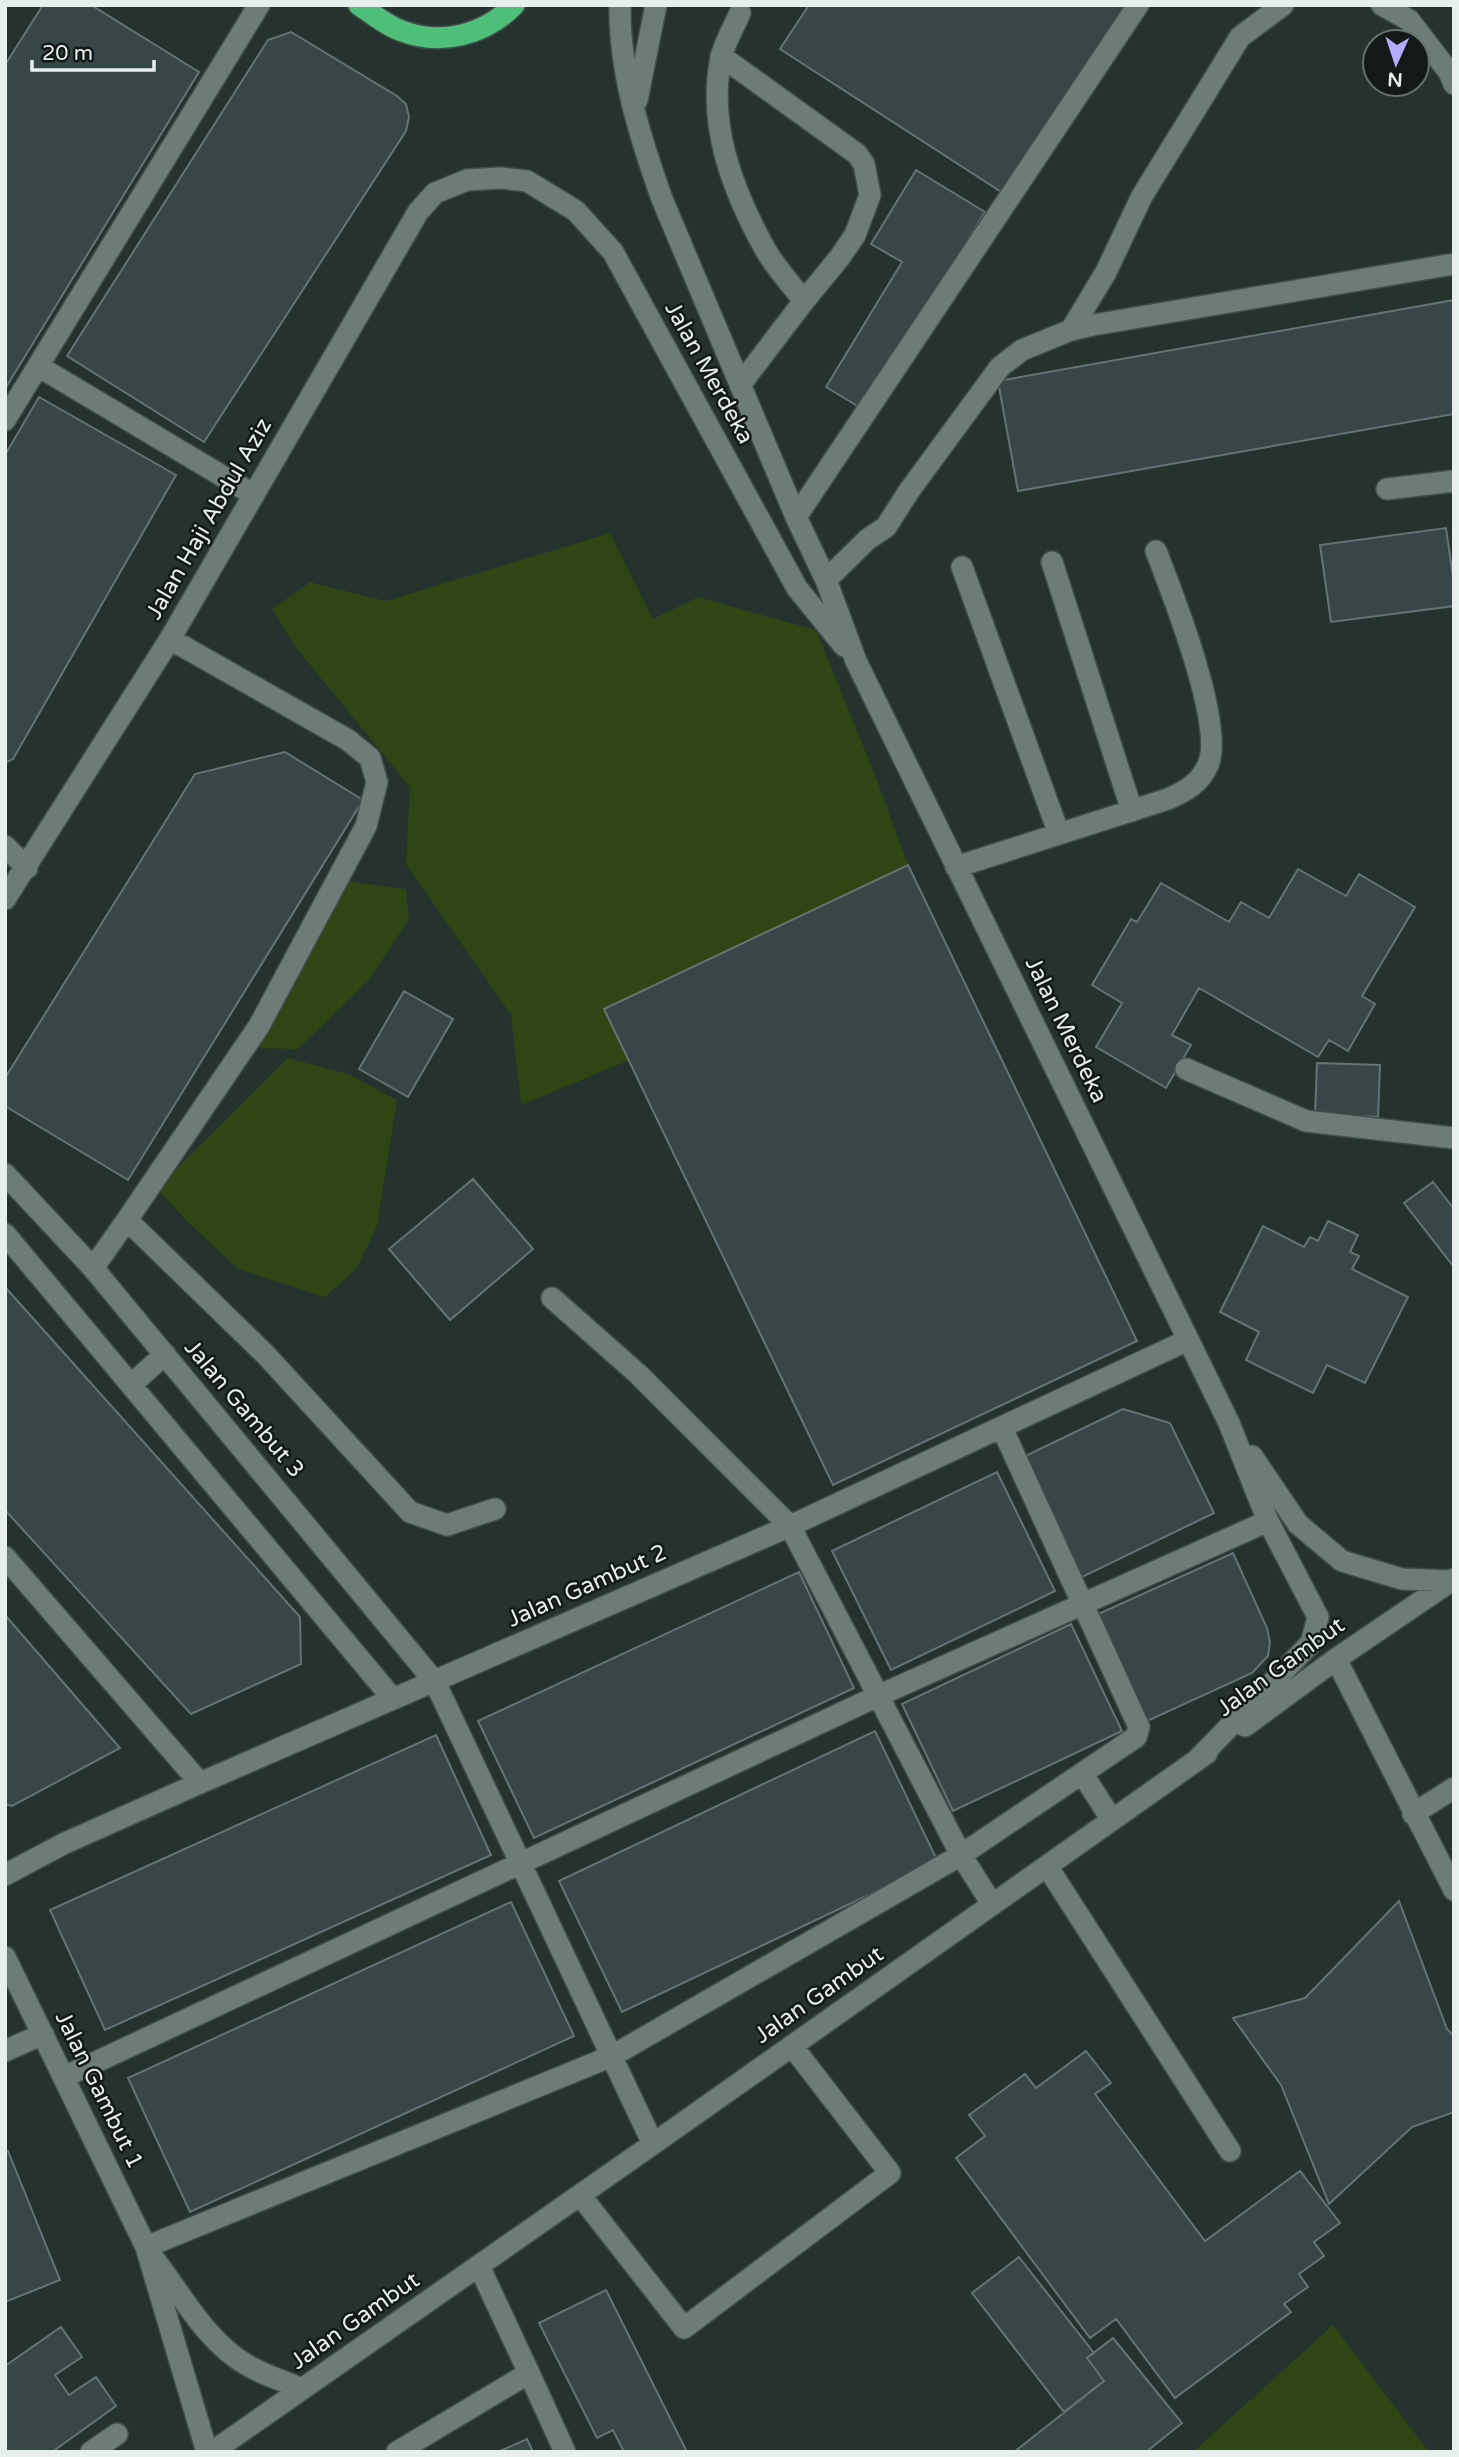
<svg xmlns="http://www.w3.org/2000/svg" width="1459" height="2457" viewBox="0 0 1459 2457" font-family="'Varela Round',sans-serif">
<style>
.green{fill:#2e4614}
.building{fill:#374647;stroke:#647475;stroke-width:2}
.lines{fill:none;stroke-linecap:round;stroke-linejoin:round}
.minor-casing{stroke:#414d4a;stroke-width:24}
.highway-casing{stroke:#414d4a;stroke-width:24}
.minor{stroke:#6d7c77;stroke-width:21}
.highway{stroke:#4dbf79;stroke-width:21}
.labels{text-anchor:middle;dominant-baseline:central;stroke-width:5;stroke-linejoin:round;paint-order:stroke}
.street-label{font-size:23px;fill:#e7efed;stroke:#121917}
</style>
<rect width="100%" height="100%" fill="#25322e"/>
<path class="green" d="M610 533 653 619 698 597 816 630 875 775 908 865 605 1009 629 1060 521 1105 511 1015 406 864 410 787 294 645 272 609 310 582 386 601Z
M337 880 406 889 409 919 368 981 298 1049 260 1048 259 1026Z
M288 1058 348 1074 397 1100 377 1226 357 1268 325 1297 238 1269 184 1218 157 1188Z
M1333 2325 1429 2452H1193Z"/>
<path class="building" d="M43 5H91L199 72 5 389V65Z
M809 5H1126L1003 193 780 49Z
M291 32 397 96 406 104 409 117 406 131 204 442 67 356 268 40Z
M916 170 985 212 864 410 826 387 902 262 871 244Z
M1454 300V414L1018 491 998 381Z
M39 397 176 475 13 759 5 763V455Z
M1446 528 1454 584V606L1331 622 1320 545Z
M285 752 363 800 128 1180 5 1106V1078L195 774Z
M908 865 1137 1341 833 1485 604 1009Z
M1298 869 1346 896 1359 874 1415 907 1362 996 1375 1004 1348 1051 1329 1040 1318 1057 1199 988 1172 1035 1191 1045 1166 1088 1096 1047 1122 1003 1092 985 1131 919 1137 922 1161 883 1229 922 1241 902 1269 918Z
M404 991 453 1019 408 1097 359 1069Z
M1317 1063 1380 1065 1378 1117 1315 1114Z
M473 1179 533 1249 450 1320 389 1249Z
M1433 1182 1454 1209V1267L1404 1203Z
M1328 1221 1358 1235 1350 1252 1359 1256 1352 1269 1408 1297 1365 1383 1327 1365 1313 1393 1246 1360 1259 1332 1220 1312 1263 1226 1304 1247 1310 1237 1318 1241Z
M5 1287 300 1617 301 1664 191 1714 5 1510Z
M1123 1409 1170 1423 1214 1513 1078 1579 1019 1459Z
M997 1472 1055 1591 891 1670 832 1551Z
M1233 1553 1267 1628 1270 1642 1268 1656 1252 1673 1143 1723 1094 1616Z
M799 1572 854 1688 534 1838 478 1721Z
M5 1615 120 1748 12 1806 5 1804Z
M1071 1624 1122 1731 953 1811 902 1704Z
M875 1731 938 1862 622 2012 559 1881Z
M436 1735 491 1855 105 2030 50 1910Z
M1399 1901 1447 2029 1454 2036V2112L1412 2127 1329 2204 1281 2085 1233 2018 1305 1998Z
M511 1902 574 2036 190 2212 128 2078Z
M1086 2051 1111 2083 1095 2094 1205 2241 1300 2171 1340 2223 1314 2242 1324 2256 1299 2274 1308 2287 1284 2304 1291 2312 1175 2398 1116 2319 1090 2338 956 2158 985 2136 969 2115 1025 2074 1036 2088Z
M8 2151 60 2280 5 2302V2152Z
M1019 2257 1094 2353 1087 2358 1104 2381 1064 2412 972 2293Z
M606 2290 687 2452H624L613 2430 597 2438 539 2323Z
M61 2327 82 2357 55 2375 69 2395 96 2377 116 2406 52 2452H5V2366Z
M1113 2338 1182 2423 1146 2452H1014L1104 2381 1087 2358Z
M527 2439 533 2452H498Z"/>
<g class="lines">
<g class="minor-casing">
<path id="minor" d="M620 5C619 71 640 137 662 199L796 517 826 580 856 661 1229 1423 1268 1521 1318 1617 1311 1643 1196 1761
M1382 5 1409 20 1449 72 1454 84
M740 13C734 27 724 43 721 58 707 125 733 191 765 249 775 267 791 284 804 301
M721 56 857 154 864 164 870 195 855 235 840 257 804 301 740 385
M637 100 656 5
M1071 330 1106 272 1142 196 1240 37 1283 5
M38 366 254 495
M5 420 259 5
M1387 489 1454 481
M796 517 1138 5
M1052 562 1132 811
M962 567 1059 834
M826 580 868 539 886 527 909 491 1000 367 1022 350 1071 330 1093 325 1454 264
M5 846 27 868
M956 867 1168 799C1186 791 1200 783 1208 765 1225 726 1172 592 1156 551
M5 899 170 639 418 212 435 193 467 180 501 178 527 181 576 211 613 252 797 588 844 646
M1186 1069 1306 1121 1454 1138
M5 1174 93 1268 435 1682 653 2144
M127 1220 259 1026 366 826 377 782 370 758 348 740 170 639
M5 1234 393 1699
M93 1268 127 1220 265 1354 410 1512 447 1525 495 1509
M552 1298 638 1374 790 1526 961 1855 992 1904
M131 1385 165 1354
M1252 1456 1298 1524 1342 1561 1402 1579 1450 1581
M5 1557 200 1783
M1336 1659 1454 1890
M1245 1726 1336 1659 1454 1579
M1082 1773 1112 1820
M1413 1814 1454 1788
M1047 1866 1230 2151
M5 1875 63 1844 200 1783 790 1526 1188 1340
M5 1957 146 2247 207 2452
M5 2051 43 2034
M64 2077 880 1695 1268 1521
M580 2195 684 2328 890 2173 792 2046
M146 2247 612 2056 961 1855 1136 1737 1139 1727 1002 1428
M155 2260C183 2297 207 2342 247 2365 264 2375 284 2381 302 2389
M529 2373 565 2452
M91 2452 117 2434
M212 2452 653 2144 1207 1753
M397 2452 529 2373 479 2266"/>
</g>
<g class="highway-casing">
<path id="highway" d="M359 5C373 14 387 26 402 31 441 46 485 35 514 5"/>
</g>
<use href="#minor" class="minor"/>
<use href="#highway" class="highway"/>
</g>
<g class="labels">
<g class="street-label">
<text transform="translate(709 373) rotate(61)">Jalan Merdeka</text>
<text transform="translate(209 519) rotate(-60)">Jalan Haji Abdul Aziz</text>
<text transform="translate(1066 1030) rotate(64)">Jalan Merdeka</text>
<text transform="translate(244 1409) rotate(50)">Jalan Gambut 3</text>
<text transform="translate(587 1586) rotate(-24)">Jalan Gambut 2</text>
<text transform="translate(1281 1667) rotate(-36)">Jalan Gambut</text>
<text transform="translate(819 1995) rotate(-35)">Jalan Gambut</text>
<text transform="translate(99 2090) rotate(64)">Jalan Gambut 1</text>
<text transform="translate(355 2321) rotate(-35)">Jalan Gambut</text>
</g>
</g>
<rect width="1459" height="2457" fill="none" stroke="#e7efed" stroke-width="14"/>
<g transform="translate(1396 63) rotate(183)"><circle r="33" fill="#121917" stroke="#676f6d" stroke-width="2"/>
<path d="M0-5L12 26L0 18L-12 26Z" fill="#b3adf9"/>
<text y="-10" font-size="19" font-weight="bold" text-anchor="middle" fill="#e7efed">N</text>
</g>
<path d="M32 60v10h122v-10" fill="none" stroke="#e7efed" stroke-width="3.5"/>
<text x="42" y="60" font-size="21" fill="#e7efed" stroke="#121917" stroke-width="5" paint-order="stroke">20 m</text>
</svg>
